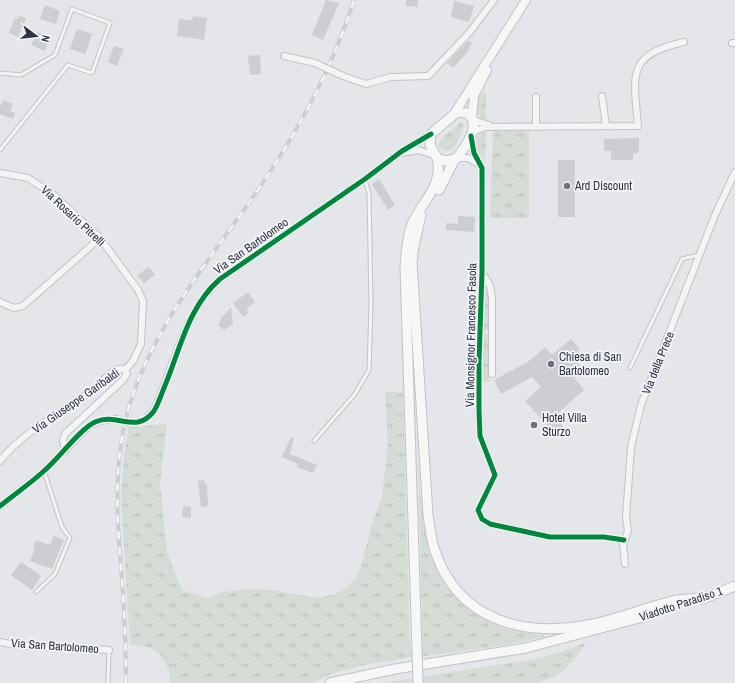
<svg xmlns="http://www.w3.org/2000/svg" width="735" height="683" viewBox="0 0 735 683" font-family="'Archivo Narrow',sans-serif">
<style>
.grass{fill:url(#grass-tufts)}
.building{fill:#ccced1}
.lines{fill:none;stroke-linecap:round;stroke-linejoin:round}
.lane-casing{stroke:#c1c3c5;stroke-width:5}
.street-casing{stroke:#c1c3c5;stroke-width:8}
.secondary-casing{stroke:#c1c3c5;stroke-width:10}
.primary-casing{stroke:#c1c3c6;stroke-width:11}
.lane{stroke:#f4f4f6;stroke-width:3}
.street{stroke:#f4f4f6;stroke-width:6}
.secondary{stroke:#f7f7f8;stroke-width:8}
.primary{stroke:#f7f7f8;stroke-width:9}
.rail-casing{stroke:#cdced1;stroke-width:4}
.rail{stroke:#f3f5f8;stroke-width:2.5;stroke-dasharray:8;stroke-linecap:butt}
.street-bridge-casing{stroke:#c1c3c5;stroke-width:8;stroke-linecap:butt}
.primary-bridge-casing{stroke:#c1c3c6;stroke-width:11;stroke-linecap:butt}
.street-bridge{stroke:#f4f4f6;stroke-width:6}
.primary-bridge{stroke:#f7f7f8;stroke-width:9}
.cycleway-casing{stroke:#f3f5f8;stroke-width:8}
.cycleway{stroke:#00873e;stroke-width:5}
.poi-dot{fill:#6c717c;stroke:#f3f5f8;stroke-width:1.5}
.labels{text-anchor:middle;dominant-baseline:central;stroke-width:3.5;stroke-linejoin:round;paint-order:stroke}
.poi-label{font-size:12px;fill:#2c3241;stroke:#f3f5f8;text-anchor:start}
.street-label{font-size:12px;fill:#2c3241;stroke:#f3f5f8}
</style>
<defs>
<pattern id="grass-tufts" width="24" height="20" patternUnits="userSpaceOnUse"><rect width="24" height="20" fill="#d5dcd5"/><path d="M3 7l-1-3M5 7V3M7 7l1-3M15 17l-1-3M17 17v-4M19 17l1-3" fill="none" stroke="#b7bdb8"/></pattern>
</defs>
<rect width="100%" height="100%" fill="#e4e6e9"/>
<path class="grass" d="M486 91V119L488 122C474 116 476 108 478 95Z
M461 122 464 123C461 133 457 154 443 150L439 145 441 139Z
M493 130H529V218H490Z
M486 131 485 162C480 153 471 147 477 136Z
M485 290H487L490 299 489 330H483Z
M483 334H489V382L482 381Z
M385 392H403L410 650 423 649 416 395C421 500 408 620 544 635V637C508 645 470 651 433 655 397 659 344 665 312 683H171C168 658 157 644 130 645L121 497 124 455 129 426 135 427 167 424 160 482 167 552 182 590 208 598 223 592 250 589 273 590 316 598 336 594 348 586 357 576 362 563 372 524 382 496 388 446Z
M586 643C569 667 565 674 537 683H383L542 658Z"/>
<path class="building" d="M326 0 339 3 323 40 312 35Z
M406 0H418V7L406 6Z
M454 1 474 6 469 22 451 17Z
M45 5 60 11 56 24 40 19Z
M19 16 26 18 18 37 9 33 15 18 18 19Z
M193 16 207 18 204 40 177 36 179 19 192 20Z
M77 29 92 34 85 54 70 49Z
M37 32 50 37 45 51 31 45Z
M469 40 472 43 467 53 453 68 447 63Z
M114 46 124 49 117 66 108 62Z
M260 55 261 74 250 75 248 56Z
M3 100 13 104 10 111 15 113 13 119 0 114V107Z
M639 138V151L637 153 633 154V160H611V151H604V139Z
M558 160H575V217H558Z
M379 179 395 205 388 210 372 184Z
M458 216 475 217 474 232 446 230V223L458 224Z
M149 267 155 275 144 283 137 275Z
M248 292 255 302 246 309 249 313 243 317 233 303Z
M231 307 233 324 224 330 218 325 220 322 219 321Z
M571 339 580 349 572 356 581 367 576 371 579 374 574 378 584 390 558 413 562 418 558 421 564 428 556 435 525 401 541 387 532 377 501 394 494 380 529 361 545 347 552 355Z
M291 437 294 438 290 454 317 465 313 473 297 467 298 464 282 457Z
M204 480 205 484H207L208 506 201 507 198 481Z
M183 506 191 507V518L182 517Z
M54 536 64 540 52 569 30 561 35 548 33 547 36 540 50 545Z
M21 562 41 576 32 590 11 575Z"/>
<g class="lines">
<g class="lane-casing">
<path id="lane" d="M0 73 21 75 55 55 72 9 110 23 92 73 68 65 0 150
M630 368 682 259 699 255
M314 441 355 394 369 370 371 304 369 194 365 179
M36 592 55 574 70 538 62 527 44 471
M108 683 109 650"/>
</g>
<g class="street-casing">
<path id="street" d="M732 43H735
M284 56 315 63
M343 76 366 84 391 77 428 76 469 33 494 0
M602 96 606 126
M473 120 489 125
M536 127V97
M472 132 486 127 638 126C634 76 625 55 684 42
M471 137 474 153 482 168V272L479 361V410L480 436 495 475 478 510 482 519 490 524 550 537H604L624 540
M402 153 418 150 434 155
M457 158H468L480 165
M0 173 28 178 54 195 100 238 138 290 143 301 141 344 133 361 125 370
M482 272 490 286 492 298V374
M0 302 14 308 23 306 100 238
M133 424 144 420 154 410C174 367 184 311 220 279L365 179 402 151 431 134
M0 461C25 429 65 412 96 387 103 381 114 367 124 369L127 374 123 380 65 434 63 440 65 451
M0 506 44 471 90 425 100 421 116 419
M625 564 623 544 628 531 626 518 631 447 641 405 715 215 735 172
M0 642 15 645 109 650"/>
</g>
<g class="secondary-casing">
<path id="secondary" d="M454 114 526 0
M472 117 474 96 487 70"/>
</g>
<g class="primary-casing">
<path id="primary" d="M457 112 467 113C483 124 465 147 457 158L446 161 437 158 430 145 431 134Z
M439 190 455 159
M421 215 414 246 412 262 428 515C430 527 431 540 435 551 459 622 526 638 593 624 622 618 649 606 678 600 687 599 698 598 708 597
M703 599 735 586
M417 650 405 267C406 253 407 236 412 224 422 201 444 186 437 158
M330 683 395 669 526 648 643 617"/>
</g>
<use href="#lane" class="lane"/>
<use href="#street" class="street"/>
<use href="#secondary" class="secondary"/>
<use href="#primary" class="primary"/>
<g class="rail-casing">
<path id="rail" d="M126 683C126 653 125 623 123 593 118 531 111 468 129 407 154 324 212 257 260 187 300 128 333 67 354 0"/>
</g>
<use href="#rail" class="rail"/>
<g class="street-bridge-casing">
<path id="street-bridge" d="M315 63 343 76
M116 419 133 424"/>
</g>
<g class="primary-bridge-casing">
<path id="primary-bridge" d="M417 650 418 683"/>
</g>
<use href="#street-bridge" class="street-bridge"/>
<use href="#primary-bridge" class="primary-bridge"/>
<g class="cycleway-casing">
<path id="cycleway" d="M471 136 474 153 482 168V272L479 361V410L480 436 495 475 478 510 482 519 490 524 550 537H604L624 540
M0 506C15 494 31 483 45 470 59 458 80 429 95 422 118 412 136 435 154 411 159 403 162 392 166 383 181 346 189 306 220 279L365 179 402 151 431 134"/>
</g>
<use href="#cycleway" class="cycleway"/>
</g>
<g class="poi-dot">
<circle cx="567" cy="186" r="4"/>
<circle cx="551" cy="364" r="4"/>
<circle cx="534" cy="425" r="4"/>
</g>
<g class="labels">
<g class="poi-label">
<text x="575" y="186">Ard Discount</text>
<text x="559" y="357">Chiesa di San<tspan x="559" dy="14">Bartolomeo</tspan></text>
<text x="542" y="418">Hotel Villa<tspan x="542" dy="14">Sturzo</tspan></text>
</g>
<g class="street-label">
<text transform="translate(73 216) rotate(43)">Via Rosario Pitrelli</text>
<text transform="translate(251 246) rotate(-35)">Via San Bartolomeo</text>
<text transform="translate(471 335) rotate(-89)">Via Monsignor Francesco Fasola</text>
<text transform="translate(658 363) rotate(-68)">Via della Prece</text>
<text transform="translate(76 401) rotate(-35)">Via Giuseppe Garibaldi</text>
<text transform="translate(681 604) rotate(-18)">Viadotto Paradiso 1</text>
<text transform="translate(55 646) rotate(4)">Via San Bartolomeo</text>
</g>
</g>
<g transform="translate(36 36) rotate(105)" stroke="#f3f5f8" stroke-width="3" paint-order="stroke">
<path d="M0-3L7 15L0 10L-7 15Z" fill="#2c3241"/>
<text y="-6" font-size="11" font-weight="bold" text-anchor="middle" fill="#2c3241">N</text>
</g>
</svg>
